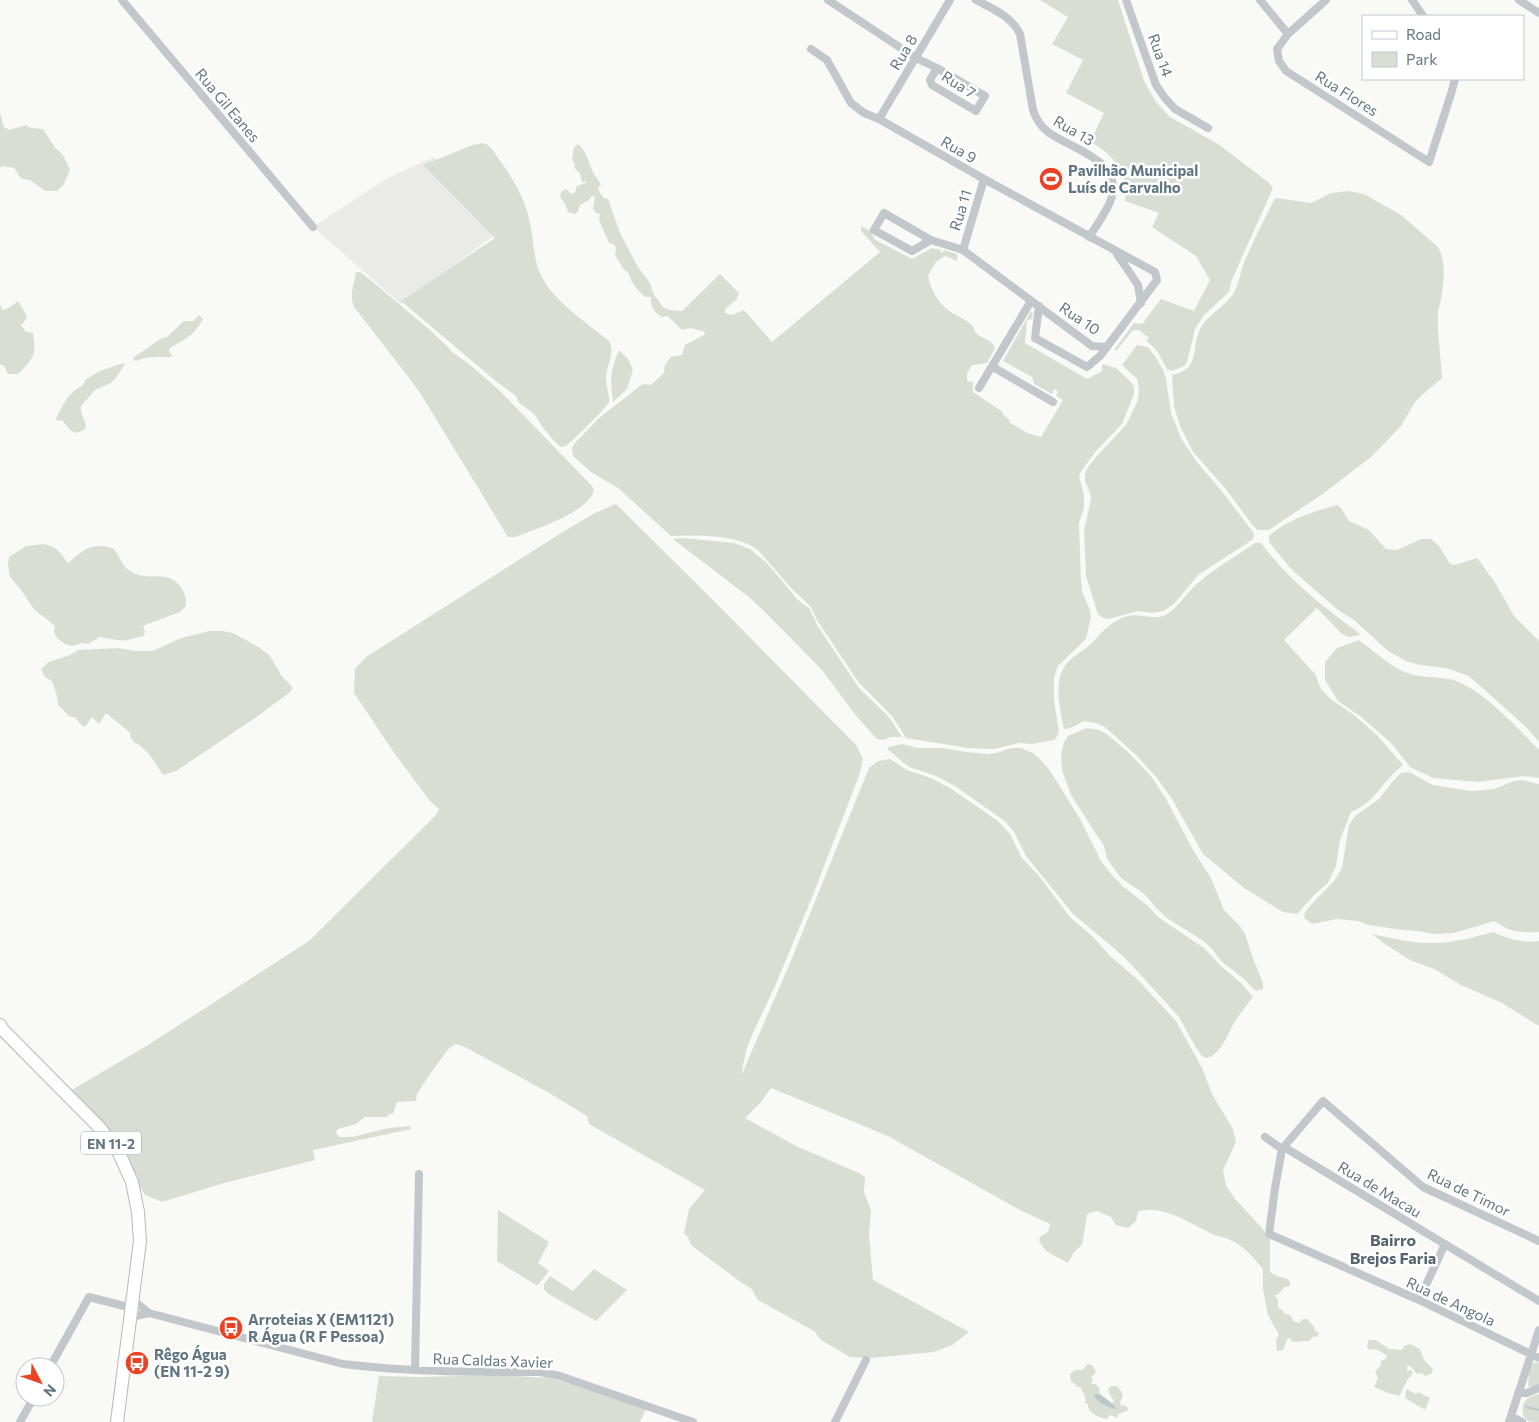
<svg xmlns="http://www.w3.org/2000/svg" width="1539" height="1422" viewBox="0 0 1539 1422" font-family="Commissioner,sans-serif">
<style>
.built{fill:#eaeae9}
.green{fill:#d9ded5}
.water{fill:#b9c7ca}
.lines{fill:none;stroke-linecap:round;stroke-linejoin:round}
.stream{stroke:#b9c7ca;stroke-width:2}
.primary-casing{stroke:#b2b9bc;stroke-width:14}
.minor{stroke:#c1c7ca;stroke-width:8}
.primary{stroke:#fff;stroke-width:12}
.labels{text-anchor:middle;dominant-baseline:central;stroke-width:5;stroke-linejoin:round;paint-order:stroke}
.shield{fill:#fff;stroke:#91a0a8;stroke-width:1}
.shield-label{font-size:14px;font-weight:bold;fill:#627782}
.street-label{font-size:15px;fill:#627782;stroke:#fff}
.poi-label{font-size:15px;font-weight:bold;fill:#627782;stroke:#fff;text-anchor:start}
.neighbourhood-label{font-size:16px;font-weight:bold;fill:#55646d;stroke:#fff}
</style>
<rect width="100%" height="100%" fill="#f9f9f6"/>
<path class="built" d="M434 157 493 236 401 304 313 227 386 179Z"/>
<path class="green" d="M1040 0H1118L1144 81 1156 102 1170 117 1218 144 1268 182 1273 188 1231 282 1229 292 1204 315 1195 329 1187 362 1184 366 1172 371 1167 369 1157 351 1146 340 1149 338 1139 330H1133L1117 350H1114L1134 323 1142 324 1161 299 1194 311 1210 280 1196 256 1152 227 1159 213 1125 201C1128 173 1114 154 1090 142L1104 113 1066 93 1083 60 1052 44 1068 17Z
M0 113 4 127 9 130 26 125 31 128 43 129 56 149 60 152 64 157 70 170 64 184 57 191H45L30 180 23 179 19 176 14 168 2 166 0 168Z
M483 143C491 145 496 155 501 162 514 181 526 200 530 223 534 240 533 260 541 275 552 300 588 324 609 341 616 354 606 365 606 379 606 386 610 395 609 402 608 406 574 440 568 444 565 447 565 446 561 447L556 443 544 429 535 415 525 407 519 403 516 396 497 382 401 301 495 238 423 165 473 145Z
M578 144C587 151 589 164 594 174 597 178 599 181 601 185L598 188 600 193 604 198 608 199 620 233 638 267 650 283 653 293 663 307 670 310 682 311 720 274 739 293 737 299 725 309V313L732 315 744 310 772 342 880 252 861 231V226L872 232 874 239 912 259 932 248 941 250 940 252 942 253 944 250 957 254V261L945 256 937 261 928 275C931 292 939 305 954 314 960 317 969 321 973 327 977 332 972 329 977 334 983 339 992 340 995 348L987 363 972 365 967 373V381L973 382V392L1003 412V415L1010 420 1009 422 1027 433 1041 437 1063 400 1056 396 1058 391 1054 389 1052 394 1034 384 1032 377 1003 361 1031 311 1033 313 1032 319 1027 320 1025 343 1087 379 1102 371V364L1116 368 1131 382 1134 387V394L1122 424 1096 451 1082 470 1079 476 1084 495V508L1079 523 1081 580 1082 591 1090 610 1091 617 1086 639 1058 666 1054 677V700L1059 732 1057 737 1054 740 1032 744 1019 743 994 749 968 748 906 738 892 716 859 683 817 620 811 607 790 587 758 550C734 533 699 536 671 536L618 488 591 472 573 456 572 449 574 444 599 418 640 386 644 384 651 385 664 373 665 365 671 357 682 355 685 345 704 335 705 332 691 328 682 330C676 325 673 320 667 316L662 317C654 312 650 307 651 297H646C641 294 633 285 631 280 629 274 630 273 624 270L615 255 616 248 614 244 609 243 599 220 600 214 596 213 593 209 595 197 592 196 589 200 580 205 578 212 575 214 568 212 565 204 560 197 561 192 566 189 572 194 575 192 577 186 586 183V181L582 183 580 173 574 168 575 164 572 160 574 147Z
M1349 191 1364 194 1401 215 1438 247C1446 261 1444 278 1442 293 1441 300 1439 306 1438 312 1437 335 1441 356 1442 378L1423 394 1415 402 1401 426 1371 457 1324 493 1269 530H1258L1254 527 1225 488 1193 452 1180 426 1174 406 1172 375C1202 369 1190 347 1201 327 1209 314 1225 306 1233 294 1239 285 1240 274 1243 265 1252 243 1263 223 1273 202L1276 198 1311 203 1331 193Z
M356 272H360L373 282 430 330 448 347 452 352 469 364 499 390 591 485 594 489C592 511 534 530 515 537H508L419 391 414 385 410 379 354 307C349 293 354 286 356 272Z
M18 301 27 316 25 321 21 325 26 332 33 333C37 356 33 358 18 374H8L4 366 0 364V304L2 310 7 309Z
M199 315 203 319C193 337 186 338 170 348L169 351 172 355 171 357C157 357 147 356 135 361L133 358 160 339 167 337 184 321H193Z
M1137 345 1148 347 1157 359 1164 372 1166 379 1171 413 1182 440 1197 462 1224 494 1253 532 1254 536 1252 540 1198 575 1174 604 1163 611 1152 613 1138 611 1109 619 1103 618 1098 614 1086 576 1084 530 1091 499 1090 492 1085 482V474L1086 470 1095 458 1126 425 1138 400 1139 390 1137 379 1122 365Z
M619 350 628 359 633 370 627 389 613 402C610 380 610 371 619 350Z
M123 363 125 364 116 378 111 383 95 390 81 406C80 414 84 418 86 426L84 430 76 433 70 430 62 420 57 421 56 418 67 398 74 391 83 385 85 380 100 371Z
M616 504 717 604 856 745 863 759 860 773 813 895 775 986 752 1035 746 1051 741 1076 790 963 869 768 878 761 890 759 907 770 931 778 950 788 998 821 1010 834 1022 858 1039 876 1070 917 1093 937 1109 955 1137 979 1176 1021 1202 1068 1212 1094 1233 1129 1236 1142 1223 1170 1226 1186 1236 1200 1262 1228 1270 1240V1272L1277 1276 1288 1279 1290 1282V1286L1285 1287 1277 1295H1274L1278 1299V1308L1282 1310 1285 1314C1290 1314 1292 1316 1293 1321L1299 1323 1303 1319H1307L1315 1328 1314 1330 1319 1333 1318 1336 1313 1337 1309 1341 1292 1342 1290 1338 1287 1340 1283 1350 1277 1351 1276 1340 1279 1335 1268 1315 1263 1289V1269C1254 1258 1242 1244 1228 1239 1225 1237 1221 1237 1217 1236 1196 1227 1161 1202 1138 1212L1136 1221 1128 1228 1116 1225 1111 1217 1097 1211 1087 1214 1082 1245 1074 1252 1068 1263 1046 1251 1039 1241 1040 1237 1048 1232 1050 1224 1020 1210 888 1136 771 1088 761 1102 745 1118 796 1146 859 1173 865 1177 864 1192 871 1210 869 1234 873 1280 969 1332 952 1345 934 1352 871 1358 850 1357 821 1340 814 1331 758 1300 751 1288 742 1283 691 1245 688 1237 684 1233 689 1209 705 1190 589 1124 587 1116 551 1094 465 1047 456 1044 449 1048 430 1074 417 1094 416 1101 397 1102 393 1114H389L387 1117H365L356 1124 338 1129 336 1132 339 1137H352L389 1128 410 1126 411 1129 313 1150 315 1160 224 1183 162 1202 145 1195 135 1178 70 1091 148 1045 309 941 436 815 439 809 430 801 395 754 354 693 355 669 366 657 566 530 595 513Z
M1337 505 1341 508 1349 521 1369 530 1386 549 1397 550 1421 539H1431L1439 546 1450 564 1455 565 1477 558 1496 584 1514 616 1539 641V742L1526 727 1469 676 1446 668 1420 665 1406 661 1388 651 1354 620 1338 610 1292 570 1269 542V536C1288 519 1313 512 1337 505Z
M683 538 734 543 750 549 767 563 798 600 810 609 817 625 859 688 889 717 902 737H891L883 740 877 739 857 717 822 670 764 611 750 598 673 539Z
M1255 543H1261C1288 579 1322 606 1358 632L1360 635 1349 637 1342 634 1317 608 1284 640 1315 674 1321 689 1332 700 1354 715 1377 735 1403 765C1383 780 1375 803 1351 812L1340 840 1336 866 1328 883 1315 894 1297 914 1283 912 1244 888 1203 854 1172 799 1156 777 1138 757 1105 727 1096 723 1084 721 1073 727 1064 729C1060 709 1052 679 1068 662 1075 655 1084 650 1092 643 1103 631 1112 620 1128 616 1142 613 1156 622 1169 613 1178 607 1188 591 1198 583 1215 568 1236 556 1255 543Z
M44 544C59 548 59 552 68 563 83 550 93 541 114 549 120 557 122 566 130 571 141 579 153 575 165 577 179 579 187 593 186 606L180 612 145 625 143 627 145 631 144 636C136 637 135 639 128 640 118 642 110 638 100 637L88 644 81 643 73 646 65 644 57 638 54 632 55 626 34 609 21 590 10 577 8 565 9 557 26 546Z
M210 631H222L233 633 260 648 270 656 281 675 293 688 289 693 255 718 176 771 163 775 149 754 138 744 135 743 131 738 130 733 127 730 106 713 99 724 92 717 85 727 80 724 76 718 69 716 58 705 57 696 53 683 50 680 45 677 41 669 49 662 70 655 78 650 119 648 135 651H153L181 638Z
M1359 640C1374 651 1395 671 1414 675 1430 679 1447 675 1463 684 1488 696 1519 729 1539 750V778L1524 776 1478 782 1433 778 1410 767 1392 744 1360 716 1338 701 1325 680V662L1337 648Z
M1087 728 1099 730 1108 735 1128 752 1150 775 1165 797 1193 850 1211 878 1224 910 1239 925 1245 934 1254 961 1263 983V989L1256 991 1243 978 1222 962 1212 949 1205 942 1167 918 1157 909 1149 899 1143 893 1121 878 1107 859 1104 846 1071 795 1062 770 1061 755 1064 742 1068 736Z
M902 744 917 748H942L966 752 987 754 997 753 1011 748H1021L1033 753 1040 759 1048 768 1057 782 1080 819 1101 861 1111 874 1124 887 1148 906 1158 917 1204 948 1222 967 1240 982 1253 997C1247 1005 1239 1014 1234 1023 1229 1033 1219 1057 1206 1058L1202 1056 1195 1046 1179 1017 1139 973 1122 955 1073 914 1026 856 1014 832 1006 822 955 786 936 776 909 767 887 749 889 747Z
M1409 772 1433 785 1471 791 1494 789 1514 781 1522 780 1539 784V932C1518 933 1511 932 1494 921L1454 933 1434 934 1418 931 1403 930 1368 925 1358 921 1337 919 1312 924 1304 918 1305 912 1308 908 1334 881 1342 868 1349 825 1355 816 1379 799 1393 781 1401 773Z
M1493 932C1508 939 1522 943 1539 941V1026L1502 1003 1461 985 1434 969 1410 960 1383 943 1372 934C1392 938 1414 944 1435 943 1454 943 1474 937 1493 932Z
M498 1210 549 1242 538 1263 549 1271 538 1285H536L497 1261Z
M594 1269 627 1290 596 1321 547 1293 544 1289V1284L550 1276 573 1291Z
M1369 1340H1376L1389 1349 1402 1350 1404 1346 1410 1344 1420 1349 1424 1360 1433 1369 1432 1373 1426 1376 1421 1373 1417 1374 1410 1366H1407V1371L1411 1370 1413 1373C1407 1379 1403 1388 1400 1396L1388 1393 1374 1387 1378 1378 1375 1372 1381 1365V1361L1386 1359 1387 1356 1378 1350 1368 1349 1367 1346Z
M1535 1362 1539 1363V1385L1530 1387 1528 1385 1530 1366Z
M1088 1364 1092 1365 1096 1372 1091 1377 1093 1379 1091 1384H1095L1099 1387 1100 1394 1112 1403 1114 1401 1110 1395 1108 1389 1111 1386H1117L1121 1391 1123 1396 1120 1402 1121 1406 1124 1405 1128 1408 1127 1411 1118 1414 1117 1418 1111 1415 1109 1416 1107 1419C1101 1418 1092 1415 1089 1409 1086 1402 1091 1407 1085 1402V1396L1080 1387H1078L1071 1381 1070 1374 1075 1370H1082Z
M498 1375 548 1378 581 1386 646 1409 640 1422H372L379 1376 420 1377Z
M1406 1389 1416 1394 1418 1392 1430 1398 1425 1410 1405 1398Z
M1539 1394V1422C1535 1422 1530 1422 1527 1420 1522 1417 1521 1406 1525 1401 1527 1398 1535 1395 1539 1394Z"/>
<path class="water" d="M1096 1394 1101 1395 1116 1407V1409C1108 1407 1098 1404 1094 1395Z"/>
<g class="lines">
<path class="stream" d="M1526 1407 1539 1410"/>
<g class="primary-casing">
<path id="primary" d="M0 1025 3 1030 101 1129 119 1153 132 1182 138 1212 140 1241 117 1422"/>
</g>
<path class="minor" d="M122 0 313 227
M828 0 916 58 937 68 985 96 976 111 932 85 930 80 937 68
M976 0C993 9 1011 16 1020 34L1033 110C1036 119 1040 126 1048 132 1069 148 1121 159 1112 196 1109 209 1096 226 1089 237
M1126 0 1156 85 1165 98 1175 109 1208 128
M1260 0 1288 34
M1326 0 1288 34 1277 49 1279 61 1286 71 1429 162 1451 94 1455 79
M1412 0 1423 16
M1519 0 1539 13
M811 49 827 60 851 103 864 113 879 119 984 179 1155 272 1157 280 1100 356 1087 367 1035 338 1039 306
M879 119 950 0
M931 240 884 213 874 230 912 251 931 240 963 250 1092 346 1107 347
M963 250 984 179
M1117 254 1138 285 1141 303
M993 367 1053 402
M979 388 1031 301
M1265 1137 1282 1149
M1284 1147 1539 1301
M1539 1241 1423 1187 1323 1101 1282 1149 1275 1188 1269 1234 1419 1300 1539 1358
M133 1300 149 1313 343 1364C408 1372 474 1372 540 1372L560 1376 693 1422
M1419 1300 1445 1244
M131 1317 149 1313
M50 1367 89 1297 132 1308
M415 1370 419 1174
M1518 1393H1527L1539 1388
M1511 1416 1522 1422
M20 1422 34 1397
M835 1422 866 1360
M1509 1422 1539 1330"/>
<use href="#primary" class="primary"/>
</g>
<defs>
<g id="stadium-disc" transform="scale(1.25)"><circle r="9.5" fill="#eb4224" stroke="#fff"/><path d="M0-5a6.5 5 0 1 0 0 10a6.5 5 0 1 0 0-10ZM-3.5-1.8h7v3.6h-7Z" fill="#fff"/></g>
<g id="bus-disc" transform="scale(1.25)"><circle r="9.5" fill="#eb4224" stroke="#fff"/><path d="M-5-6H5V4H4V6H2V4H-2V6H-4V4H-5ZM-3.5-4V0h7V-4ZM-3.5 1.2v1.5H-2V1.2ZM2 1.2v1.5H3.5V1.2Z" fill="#fff"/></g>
</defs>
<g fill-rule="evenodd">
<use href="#stadium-disc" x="1051" y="179"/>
<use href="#bus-disc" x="231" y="1328"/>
<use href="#bus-disc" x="137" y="1363"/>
</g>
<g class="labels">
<rect class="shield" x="81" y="1131.5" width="60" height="23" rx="4"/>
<g class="shield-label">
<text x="111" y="1143">EN 11-2</text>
</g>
<g class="street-label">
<text transform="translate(903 52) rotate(-59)">Rua 8</text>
<text transform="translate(1161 55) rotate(70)">Rua 14</text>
<text transform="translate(959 84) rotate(32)">Rua 7</text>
<text transform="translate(1347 93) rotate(32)">Rua Flores</text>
<text transform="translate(228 105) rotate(50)">Rua Gil Eanes</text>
<text transform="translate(1074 130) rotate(30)">Rua 13</text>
<text transform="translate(959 149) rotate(30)">Rua 9</text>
<text transform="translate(960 210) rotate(-73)">Rua 11</text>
<text transform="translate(1080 318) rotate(34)">Rua 10</text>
<text transform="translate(1380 1189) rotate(31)">Rua de Macau</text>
<text transform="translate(1469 1192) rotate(26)">Rua de Timor</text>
<text transform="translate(1451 1301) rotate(25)">Rua de Angola</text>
<text transform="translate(493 1360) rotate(2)">Rua Caldas Xavier</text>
</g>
<g class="poi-label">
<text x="1068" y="170">Pavilhão Municipal<tspan x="1068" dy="17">Luís de Carvalho</tspan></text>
<text x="248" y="1319">Arroteias X (EM1121)<tspan x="248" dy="17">R Água (R F Pessoa)</tspan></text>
<text x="154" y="1354">Rêgo Água<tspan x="154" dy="17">(EN 11-2 9)</tspan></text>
</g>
<g class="neighbourhood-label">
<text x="1393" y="1239">Bairro<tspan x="1393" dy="18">Brejos Faria</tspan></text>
</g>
</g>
<rect x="1362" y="15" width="162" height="65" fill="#ffffff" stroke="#c0c9cd"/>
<rect x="1372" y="31" width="25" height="8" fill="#ffffff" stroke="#c0c9cd"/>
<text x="1406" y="40" font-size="15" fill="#627782">Road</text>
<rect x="1372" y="52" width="25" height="15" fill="#d9ded5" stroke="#c0c9cd"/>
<text x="1406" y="65" font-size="15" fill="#627782">Park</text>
<g transform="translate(40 1382) rotate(131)"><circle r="24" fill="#ffffff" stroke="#c0c9cd"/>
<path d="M0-4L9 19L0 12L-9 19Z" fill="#eb4224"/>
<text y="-8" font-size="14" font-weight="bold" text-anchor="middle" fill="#627782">N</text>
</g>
</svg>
